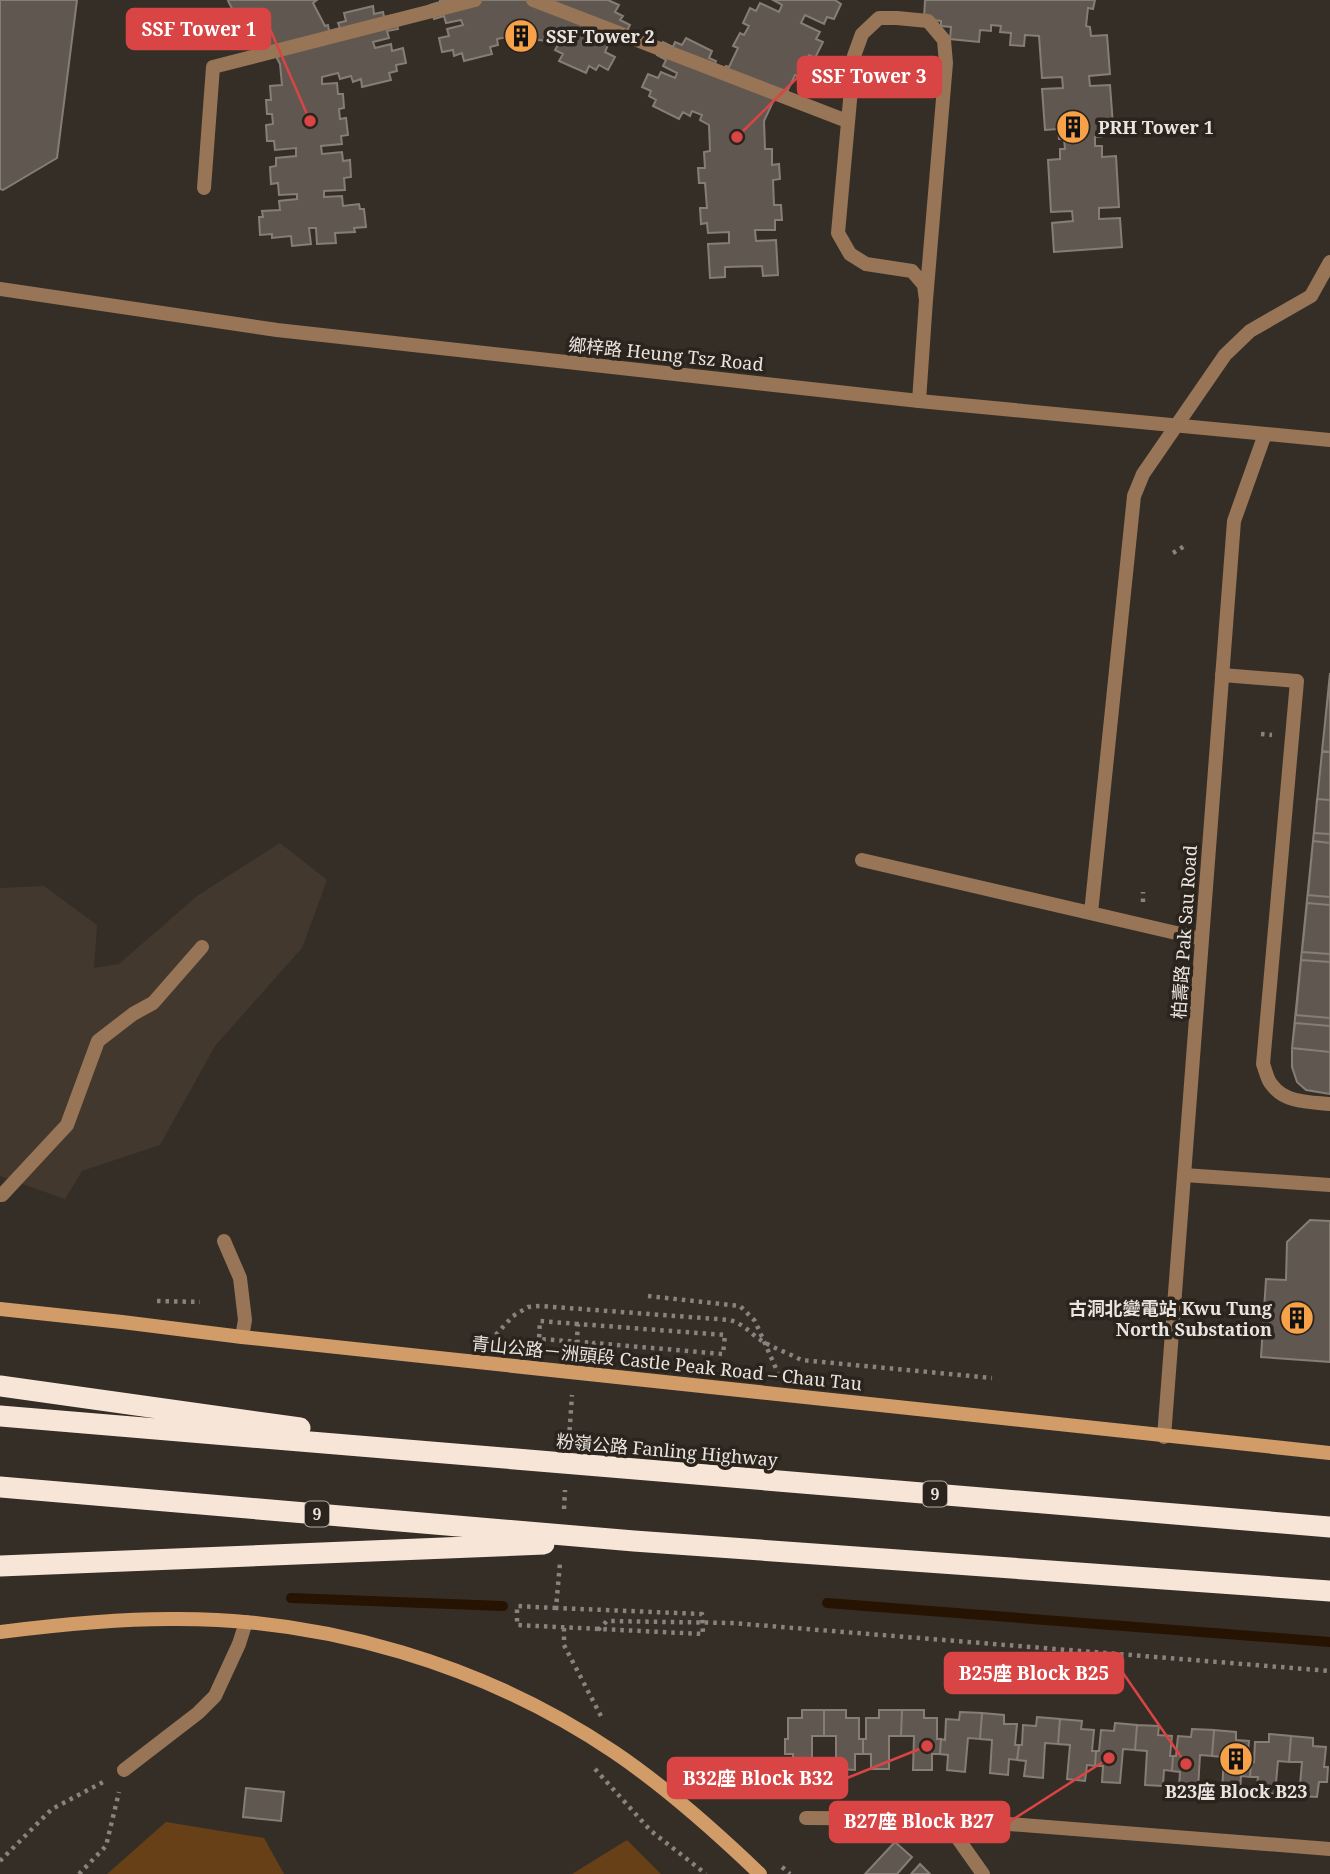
<svg xmlns="http://www.w3.org/2000/svg" width="1330" height="1874" viewBox="0 0 1330 1874" font-family="'Noto Serif','Noto Sans SC',serif">
<style>
.built{fill:#43382d}
.green{fill:#674018}
.lines{fill:none;stroke-linecap:round;stroke-linejoin:round}
.stream{stroke:#271301;stroke-width:10}
.building{fill:#605850;stroke:#867d75;stroke-width:2}
.path{stroke:#89827d;stroke-width:4.5;stroke-dasharray:3.5 5;stroke-linecap:butt}
.lane{stroke:#977556;stroke-width:14}
.street{stroke:#977556;stroke-width:14}
.secondary{stroke:#d29c69;stroke-width:14}
.highway{stroke:#f7e6d7;stroke-width:21}
.labels{text-anchor:middle;dominant-baseline:central;stroke-width:7;stroke-linejoin:round;paint-order:stroke}
.shield{fill:#2b241d;stroke:#b0aaa6;stroke-width:2}
.shield-label{font-size:16px;font-weight:bold;fill:#e9e4e0}
.poi-label{font-size:18px;font-weight:bold;fill:#e9e4e0;stroke:#2b241d;text-anchor:start}
.street-label{font-size:18px;fill:#e9e4e0;stroke:#2b241d}
.leader{fill:none;stroke:#d94444;stroke-width:2.5}
.callout-dot{fill:#d94444;stroke:#2b241d;stroke-width:2.5}
.callout{fill:#d94444;stroke:#d94444;stroke-width:2.5}
.callout-label{font-size:19px;text-anchor:middle;font-weight:bold;fill:#fff}
</style>
<rect width="100%" height="100%" fill="#352e27"/>
<path class="built" d="M280 843 327 880 302 948 215 1046 160 1145 82 1171 65 1199 0 1176V888L44 886 97 925 94 968 119 964 197 896Z"/>
<path class="green" d="M166 1822 264 1838 284 1874H107Z
M627 1840 661 1874H572Z"/>
<g class="lines">
<path class="stream" d="M291 1598 503 1606
M827 1603 1330 1642"/>
</g>
<path class="building" d="M0 0H77L57 158 3 190 0 189Z
M230 0H317L313 3 325 26 328 25 329 31 340 28 338 23 346 21 344 13 373 6 374 14 383 12 384 17 394 15 398 29 387 31 389 38 373 42 375 48 391 44 392 51 403 48 406 63 396 65 397 71 389 73 391 80 362 87 361 79 353 82 351 76 340 79 338 73 322 77V84L337 83 338 94H343L344 108 339 109 340 119 346 118 348 135 341 136 342 144 321 146 322 154 342 152 343 161 350 160 351 177 344 178 345 190 324 191V197L342 196 343 206 359 204 360 209H364L366 227 354 228 355 232 335 233 336 243 317 244 316 228H309L311 244 292 246 291 236 272 238V234L260 235 259 217H263L262 211 280 210 279 201 297 199V194L279 195 278 183 271 184 270 167 276 166V158L296 156V148L275 150 274 141H267L266 125 273 124 272 114H267L266 100H271L270 86 282 85 280 64 267 39 262 42 257 33 249 37 242 24 247 22 242 12 236 16 228 1Z
M440 0H608L619 5 615 12 623 16 620 20 630 25 623 38 614 34 611 40 596 33 594 38 608 45 605 52 615 57 608 70 599 65 596 70 589 66 586 73 559 61 563 54 555 50 558 45 548 41 507 37 497 39 498 45 490 47 492 54 464 61 462 53 454 56 453 50 442 52 439 38 449 36 447 29 463 25 461 20 446 23 444 16 434 19 430 5 440 2Z
M773 0H835L841 4 834 19 827 17 824 24 805 15 801 23 820 32 816 39 823 42 815 58 809 55 805 64 810 66 803 79 795 75 785 96 777 93 764 121 765 149H772V165L779 164 780 179 773 180 774 205H781L782 220H775V230H755L756 241 776 240 778 275 763 276 762 266 725 267V277L710 278 708 244 729 243V232L708 233 707 223 701 224 700 208H707L705 183H699L698 168H705L704 152 710 151 709 125 700 120 702 115 692 111 690 116 683 112 679 119 653 106 656 100 649 96 651 91 642 87 648 74 658 78 661 72 675 78 677 73 663 66 666 60 657 55 663 42 673 47 675 42 682 45 686 38 712 51 709 58 716 61 714 66 723 71 726 66 729 67 738 48 733 46 740 33 744 35 749 26 743 23 750 8 756 11 760 3 779 12 782 5Z
M925 0H1095L1093 9 1088 8 1086 26 1090 27 1091 36 1107 35 1110 74 1089 76 1090 86 1110 85 1113 125 1100 126 1101 137H1095V146H1102V157L1116 156 1119 207 1099 208V219L1120 218 1122 247 1054 252 1052 223 1073 221 1072 211 1051 212 1048 160 1060 159V149H1065L1064 139H1059L1058 129 1045 130 1042 89 1063 88 1062 77 1042 78 1039 36 1025 35 1024 46 1010 45 1011 33 1000 32 1001 26 991 25V31L980 30 979 42 950 39 951 27 941 26V21L924 19Z
M1330 673V1094L1306 1090 1297 1082 1292 1067V1048Z
M1328 695 1330 696V752L1322 751Z
M1317 799 1330 800V834L1314 833Z
M1313 841 1330 843V897L1308 895Z
M1307 903 1330 905V954L1302 952Z
M1301 960 1330 962V1018L1296 1015Z
M1295 1023 1330 1026V1052L1292 1048Z
M1310 1220 1330 1221V1362L1261 1357 1266 1279 1286 1280 1287 1242Z
M802 1710H824V1736H812V1769H793V1754H785V1739H788V1718H802Z
M824 1710H846V1718H859V1739H863V1754H855V1770L836 1769V1736H824Z
M879 1710H902L901 1736H889V1769H871V1754H863V1739H866V1718H879Z
M902 1710H924V1718H937V1739H941L940 1754H932V1770H913L914 1736H901Z
M960 1712 982 1713 980 1739 968 1738 965 1772 947 1770 948 1755 940 1754 941 1739 945 1740 946 1719 959 1720Z
M982 1713 1004 1715V1724H1017L1015 1745H1019L1017 1760 1009 1759 1008 1775 990 1773 992 1740 980 1739Z
M1037 1717 1060 1719 1058 1744 1045 1743 1043 1778 1024 1776 1026 1761 1017 1760 1019 1745H1022L1023 1725 1036 1726Z
M1060 1719 1082 1721 1081 1729 1094 1730 1092 1751H1096L1095 1766 1087 1765 1085 1781 1067 1779 1070 1745 1058 1744Z
M1115 1723 1137 1725 1135 1750 1123 1749 1120 1783 1102 1782 1103 1766H1095L1096 1751H1099L1101 1730 1114 1731Z
M1137 1725 1159 1726 1158 1735 1172 1736 1170 1756H1173L1172 1771 1164 1770 1163 1786 1145 1785 1147 1751 1135 1750Z
M1192 1729 1214 1730 1212 1756 1200 1755 1198 1789 1179 1788 1180 1772 1172 1771 1173 1756H1176L1178 1736 1191 1737Z
M1214 1730 1236 1732V1740L1249 1741 1247 1762H1251L1250 1777 1241 1776 1240 1792 1222 1791 1224 1757 1212 1756Z
M1269 1734 1291 1736 1289 1762 1278 1761 1275 1794 1256 1793 1258 1777H1250L1251 1762H1254L1255 1742H1269Z
M1291 1736 1313 1738V1746L1326 1747 1324 1767H1328L1327 1782H1319L1317 1797 1299 1796 1302 1762H1289Z
M246 1788 284 1792 281 1821 243 1817Z
M895 1842 912 1857 897 1874H865Z
M920 1864 930 1874H911Z"/>
<g class="lines">
<path class="path" d="M1173 553 1186 545
M1261 734 1272 735
M1143 902V892
M648 1296 740 1306 755 1321 778 1373
M157 1301 200 1302
M578 1324 540 1321 539 1339 594 1343
M490 1341 513 1316 528 1307 540 1306 730 1320C746 1325 750 1334 764 1342 775 1349 789 1353 801 1360L992 1378
M576 1352 578 1324 725 1335 723 1354 594 1343 593 1353
M569 1439 572 1395
M564 1509 565 1490
M556 1608 517 1606V1625L703 1634 702 1614 556 1608 560 1563
M564 1628V1645L602 1718
M598 1630 607 1621 732 1623 1330 1671
M595 1769 651 1831 706 1874
M0 1861 52 1809 105 1781
M782 1867 790 1874
M79 1874 106 1846 119 1792"/>
<path class="lane" d="M533 0 847 121
M204 188 213 67 475 0
M919 401 926 300 924 285 912 271 866 264 850 254 838 233 854 56 862 34 879 18H897L928 21 944 40 946 63 926 300
M1222 675 1297 681 1263 1064C1266 1071 1267 1080 1272 1085 1285 1103 1310 1102 1330 1104
M862 860 1202 939
M1091 913 1134 496 1143 474 1225 355 1250 331 1311 296 1330 262
M1184 1175 1330 1185
M0 1195H2L67 1125 98 1041 133 1014 153 1003 202 947
M224 1241 240 1278 245 1320 242 1337
M124 1770 198 1713 215 1696 239 1644 246 1622
M806 1818 944 1819 1330 1849
M944 1819 983 1874"/>
<path class="street" d="M0 289 277 330 919 401 1330 440
M1164 1437 1234 521 1265 434"/>
<path class="secondary" d="M0 1309 122 1322 242 1337 1330 1453
M0 1632C56 1625 112 1619 169 1619 324 1617 485 1665 614 1752 666 1787 714 1830 760 1874"/>
<path class="highway" d="M0 1386 300 1428
M0 1416 1330 1527
M0 1487 634 1541 1330 1591
M0 1566 544 1544"/>
</g>
<defs>
<g id="building-disc" transform="scale(1.75)"><circle r="9.5" fill="#f7a248" stroke="#2b241d"/><path d="M-4-6H4V6H1V3H-1V6H-4ZM-2.5-4.3h1.7v1.8h-1.7ZM.8-4.3h1.7v1.8H.8ZM-2.5-1h1.7V.8h-1.7ZM.8-1h1.7V.8H.8Z" fill="#111"/></g>
</defs>
<g fill-rule="evenodd">
<use href="#building-disc" x="521" y="36"/>
<use href="#building-disc" x="1073" y="127"/>
<use href="#building-disc" x="1297" y="1318"/>
<use href="#building-disc" x="1236" y="1759"/>
</g>
<g class="labels">
<g class="shield">
<rect x="923" y="1481.5" width="24" height="25" rx="5"/>
<rect x="305" y="1501.5" width="24" height="25" rx="5"/>
</g>
<g class="shield-label">
<text x="935" y="1494">9</text>
<text x="317" y="1514">9</text>
</g>
<g class="poi-label">
<text x="546" y="36">SSF Tower 2</text>
<text x="1098" y="127">PRH Tower 1</text>
<text x="1272" y="1308" text-anchor="end">古洞北變電站 Kwu Tung<tspan x="1272" dy="21">North Substation</tspan></text>
<text x="1236" y="1791" text-anchor="middle">B23座 Block B23</text>
</g>
<g class="street-label">
<text transform="translate(666 354) rotate(6)">鄉梓路 Heung Tsz Road</text>
<text transform="translate(1184 932) rotate(-86)">柏壽路 Pak Sau Road</text>
<text transform="translate(667 1363) rotate(6)">青山公路－洲頭段 Castle Peak Road – Chau Tau</text>
<text transform="translate(667 1450) rotate(5)">粉嶺公路 Fanling Highway</text>
</g>
</g>
<path class="leader" d="M310 121L270 29M737 137L798 77M1186 1764L1123 1673M927 1746L847 1778M1109 1758L1009 1822"/>
<g class="callout-dot">
<circle cx="310" cy="121" r="7"/>
<circle cx="737" cy="137" r="7"/>
<circle cx="1186" cy="1764" r="7"/>
<circle cx="927" cy="1746" r="7"/>
<circle cx="1109" cy="1758" r="7"/>
</g>
<g class="callout">
<rect x="127" y="9" width="143" height="40" rx="7"/>
<rect x="798" y="57" width="143" height="40" rx="7"/>
<rect x="945" y="1653" width="178" height="40" rx="7"/>
<rect x="668" y="1758" width="179" height="40" rx="7"/>
<rect x="830" y="1802" width="179" height="40" rx="7"/>
</g>
<g class="callout-label">
<text x="199" y="36">SSF Tower 1</text>
<text x="869" y="83">SSF Tower 3</text>
<text x="1034" y="1680">B25座 Block B25</text>
<text x="758" y="1785">B32座 Block B32</text>
<text x="919" y="1828">B27座 Block B27</text>
</g>
</svg>
